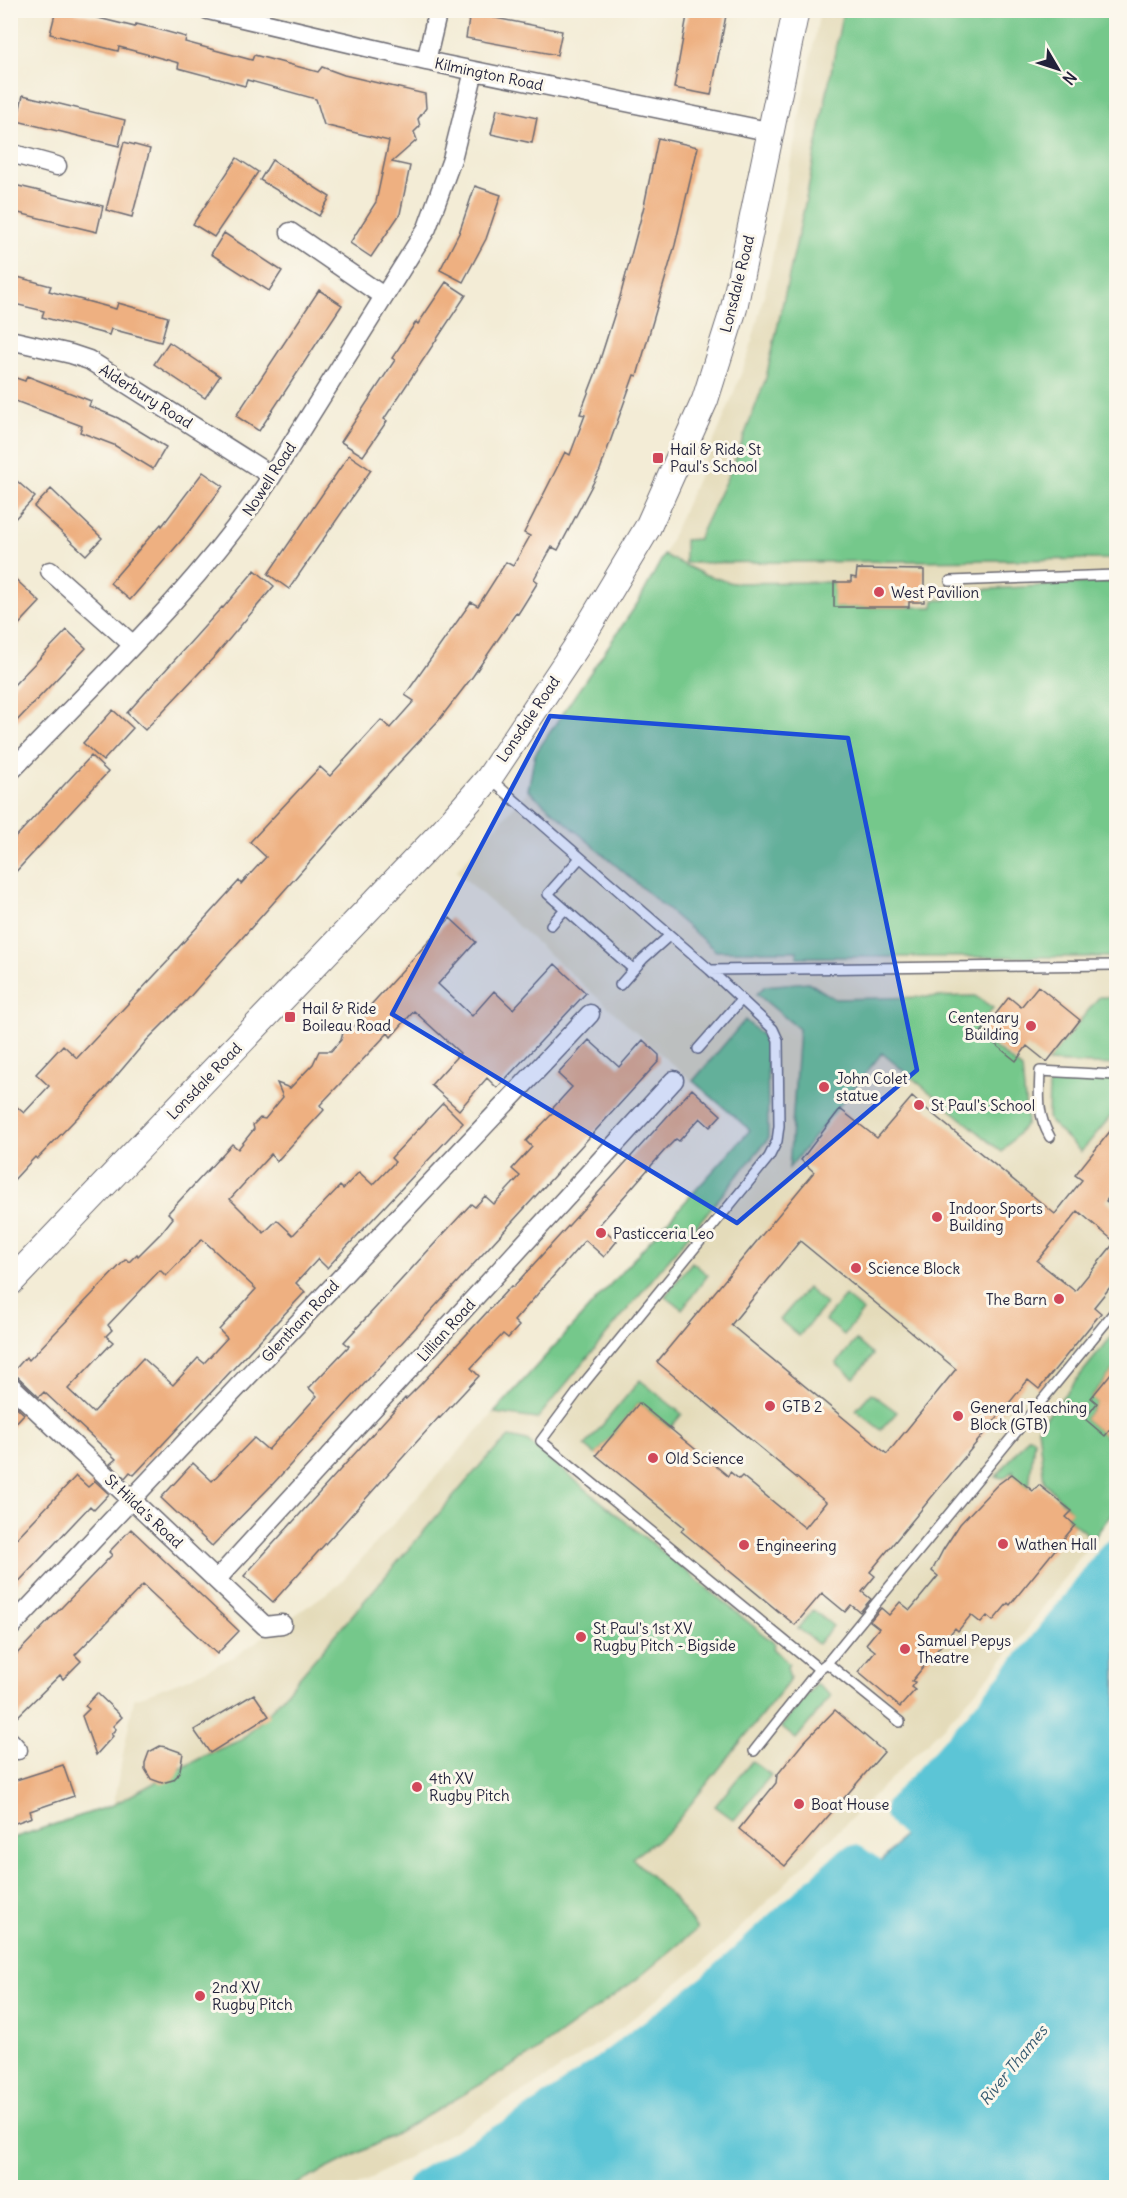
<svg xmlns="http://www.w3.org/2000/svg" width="1127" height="2198" viewBox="0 0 1127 2198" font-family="Delius,sans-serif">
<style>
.built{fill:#e4dbba}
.green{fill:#75c88b;stroke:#4c7563;stroke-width:1.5}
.water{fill:#5bc5d6;stroke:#3e7488;stroke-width:1.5}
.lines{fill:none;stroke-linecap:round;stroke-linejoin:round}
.river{stroke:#5bc5d6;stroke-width:38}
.building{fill:#eeb081;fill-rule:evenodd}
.lane-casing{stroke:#6b6971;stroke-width:12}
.street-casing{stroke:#6b6971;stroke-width:21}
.secondary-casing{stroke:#6b6971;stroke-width:28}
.lane{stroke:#fff;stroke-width:9}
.street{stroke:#fff;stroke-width:18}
.secondary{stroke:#fff;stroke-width:26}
.marked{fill:#1d4ed8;fill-opacity:0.2;stroke:#1d4ed8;stroke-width:4.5;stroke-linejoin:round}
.poi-dot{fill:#d1495b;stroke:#fbf7ec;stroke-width:2}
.labels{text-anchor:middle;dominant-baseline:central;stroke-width:6;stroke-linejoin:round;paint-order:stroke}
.street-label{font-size:15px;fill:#22223b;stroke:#fbf7ec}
.poi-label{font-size:15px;fill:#22223b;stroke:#fbf7ec;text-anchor:start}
.water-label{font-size:16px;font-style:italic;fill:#365b71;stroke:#fbf7ec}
</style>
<rect width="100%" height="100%" fill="#fbf7ec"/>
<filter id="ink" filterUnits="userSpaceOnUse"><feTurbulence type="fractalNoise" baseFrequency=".0167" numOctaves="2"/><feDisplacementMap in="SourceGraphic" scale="12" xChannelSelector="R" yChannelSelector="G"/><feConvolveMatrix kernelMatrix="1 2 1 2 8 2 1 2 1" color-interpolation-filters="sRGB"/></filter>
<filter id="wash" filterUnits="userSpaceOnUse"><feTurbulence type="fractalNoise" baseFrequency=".008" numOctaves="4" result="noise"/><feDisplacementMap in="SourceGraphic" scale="24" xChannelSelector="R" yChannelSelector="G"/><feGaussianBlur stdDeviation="1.35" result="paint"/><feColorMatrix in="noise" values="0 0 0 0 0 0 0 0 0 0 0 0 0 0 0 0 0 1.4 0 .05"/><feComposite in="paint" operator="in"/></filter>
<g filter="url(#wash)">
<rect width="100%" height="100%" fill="#f3ecd6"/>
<path class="built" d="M820 11H1116V1508L1020 1639 990 1675 948 1722 832 1837 718 1950 621 2028 542 2081 356 2187H11L10 1839 113 1805 134 1699 186 1679 234 1657 337 1586 750 1130 665 1058 456 871 528 791 535 754 639 601 664 555 726 413 749 353 768 279Z"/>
<path class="green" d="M843 11H1116V559L685 563V540L698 539 734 463 766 378 805 204Z
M664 555 703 574 732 583 834 582 835 607H933L934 600H946V592L1116 581V957H797V951H716L528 790 535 754 639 601Z
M808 982 835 999 975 996 993 1008 975 1032 1022 1069 1027 1123 1002 1152 882 1053 789 1168 799 1029 757 994 765 986Z
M1099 997H1116V1065L1047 1062Z
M745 1020 767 1040 768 1139 537 1419 494 1413 750 1130 693 1081Z
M1058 1079H1116V1110L1081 1152 1050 1122 1048 1117 1049 1085Z
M692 1262 708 1275 682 1309 665 1296Z
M807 1288 826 1304 799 1336 780 1320Z
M845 1296 863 1311 844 1335 825 1320Z
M1116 1331V1367L1091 1397 1097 1403 1085 1419 1116 1445V1508L1093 1539 1066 1517 1071 1511 1044 1482 1038 1427Z
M856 1340 873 1355 854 1378 836 1364Z
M640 1380 682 1414 670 1428 639 1403 596 1455 585 1446Z
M871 1393 897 1412 881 1430 856 1410Z
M1029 1436 1034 1440 1029 1488 1012 1474 1014 1470 1004 1478 996 1477Z
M509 1437 527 1441 775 1644 773 1648 789 1664 787 1667 790 1678 787 1684 669 1831 632 1858 674 1899 697 1929 637 1979 531 2055 394 2135 291 2187H11L10 1839 113 1805 210 1753 241 1740 266 1716 483 1462Z
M813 1610 833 1626 818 1644 798 1628Z
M816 1684 831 1696 796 1739 781 1727Z
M752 1761 771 1775 734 1820 715 1806Z"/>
<path class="water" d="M1116 1558V2187H426L536 2124 598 2080 715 1991 853 1864 870 1875 912 1826 911 1819 904 1811C980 1731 1051 1647 1116 1558Z"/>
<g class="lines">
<path class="river" d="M945 1851 904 1811C980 1731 1051 1647 1116 1558
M426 2188 536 2124 598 2080 715 1991 853 1864 869 1875 900 1903"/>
</g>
<g id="blocks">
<path class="building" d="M56 10H66L135 27 136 24 153 28 186 37 185 42 252 60 254 55 318 72 322 67 344 75 425 94 426 108 418 119 420 126 414 132 417 140 392 162 410 166 400 214 371 257 350 243 376 202 389 141 324 125 316 99 247 80 245 86 178 68 179 63 146 54 119 47 118 51 50 34Z
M688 10H727L711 95 674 88Z
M470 13 562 31 557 55 466 38Z
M23 95 125 120 119 146 17 121Z
M497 109 537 118 532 143 491 134Z
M658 138 698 147 675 245 637 376 634 375 600 470 558 550 552 547 534 579 538 582 518 614 516 613 473 676 439 720 370 794 187 1000 147 1040 107 1087 37 1159 35 1157 10 1184V1101L24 1113 49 1086 36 1074 63 1045 77 1058 170 959 169 958 239 881 241 884 266 857 250 842 320 767 330 776 381 720 390 728 414 701 405 695 471 602 478 606 506 562 513 566 530 536 524 533 565 452 570 455 585 415 580 414 595 375 620 297 644 206Z
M124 142 150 149 132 217 106 210Z
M237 158 258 172 214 237 193 224Z
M272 160 330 197 319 216 260 180Z
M10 184 103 206 97 232 10 211Z
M475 186 501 195 486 239 463 282 440 270 459 233Z
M224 233 282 271 269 291 211 254Z
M10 275 51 286 49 291 116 309 118 303 168 317 161 342 111 329 109 335 42 317 44 311 10 303Z
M446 282 466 295 384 419 387 421 363 456 341 442 395 360 392 358 416 322 418 324Z
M319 290 342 305 259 431 236 416Z
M169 342 220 376 205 398 154 364Z
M10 376 25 381 27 376 91 401 89 406 118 418 166 447 153 469 114 445 80 432 82 426 10 399Z
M349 455 371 470 289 589 268 574Z
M203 472 223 486 187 534 130 600 110 583 161 524 162 526Z
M10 475 35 497 10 524Z
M51 489 102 538 86 555 34 507Z
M857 569 924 570V602H909V607H834V582H851V577L856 578Z
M255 570 274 586 215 656 145 730 127 713 222 607 223 608Z
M10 574 40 602 10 634Z
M67 630 86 648 10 728V689Z
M113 710 133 728 103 761 83 743Z
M91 756 108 772 10 878V843Z
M450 918 476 942 438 984 472 1016 494 991 513 1009 555 964 586 993 497 1088 487 1078 459 1110 431 1085 460 1053 414 1011 391 1037 388 1033 320 1105 324 1110 277 1161 271 1154 230 1199 264 1233 277 1220 293 1235 340 1186 343 1189 359 1172 373 1185 395 1162 391 1158 443 1103 463 1123 327 1268 318 1259 296 1283 305 1292 134 1475 130 1472 125 1478 110 1464 116 1459 44 1392 39 1397 18 1377 11 1374 26 1357 29 1360 126 1259 129 1262 137 1254 138 1256 161 1233 173 1218 168 1213 232 1144 238 1149 254 1129 253 1125 260 1118 265 1119 283 1097 277 1083 290 1088 313 1064 319 1051H331L341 1040 344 1029 356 1025 370 1010 368 1008ZM202 1239 256 1289 219 1330 227 1338 204 1363 198 1358 173 1385 143 1358 93 1413 68 1389 113 1342 106 1336 112 1330 108 1325 160 1270 166 1276Z
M1038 986 1080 1020 1047 1062 1027 1046 1016 1061 981 1033 1009 997 1021 1007Z
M589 1040 619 1067 643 1040 659 1055V1061L271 1486 212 1546 161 1498 193 1463 212 1481 254 1438 268 1450 317 1396 309 1388 349 1346 344 1342 471 1204 475 1207 485 1196 494 1204 520 1176 512 1169 532 1147 526 1141 554 1112 551 1110 572 1087 558 1074Z
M692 1089 721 1115 710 1127 700 1118 679 1141 676 1139 665 1150 599 1225 617 1241 604 1257 585 1240 514 1321 519 1326 508 1338 503 1334 471 1368 479 1376 440 1418 439 1417 273 1602 244 1576 405 1398 406 1399 421 1384 511 1286 513 1287Z
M912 1097 1055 1214 1082 1180 1075 1175 1116 1124V1188L1106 1201 1116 1210V1280L1094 1307 1101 1313 1039 1389 1028 1380 870 1572 875 1576 862 1592 871 1599 860 1612 851 1605 845 1612 822 1593 795 1625 681 1531 684 1527 596 1455 639 1403 728 1476 730 1472 739 1479 742 1476 805 1528 826 1502 657 1362 814 1172 801 1160 840 1109 877 1138ZM1078 1211 1115 1242 1075 1291 1037 1261ZM800 1241 956 1369 887 1454 731 1325Z
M1116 1367V1422L1105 1436 1085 1419 1097 1403 1091 1398Z
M10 1401 24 1414 10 1429Z
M1012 1474 1033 1491 1039 1485 1072 1511 1066 1517 1075 1525 1010 1605 1008 1603 993 1621 987 1616 981 1623 971 1615 958 1631 955 1628 912 1681 915 1682 911 1687 915 1690 900 1707 858 1672 875 1651 866 1644 879 1628 870 1621 881 1608 889 1615 900 1602 910 1610 938 1576 932 1571 943 1550 960 1524 997 1485Z
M76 1476 88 1487 95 1481 109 1494 94 1510 90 1506 10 1591V1545Z
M131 1529 239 1631 217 1654 143 1585 75 1655 81 1661 63 1679 60 1675 10 1724V1661L112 1555 109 1552Z
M97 1693 122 1717 113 1726 116 1729 111 1734 113 1736 96 1755 82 1716 89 1709 85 1706Z
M254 1694 269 1716 210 1753 194 1730Z
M835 1710 884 1752 785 1866 739 1829 776 1783 777 1775 803 1743Z
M160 1746 166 1747 183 1753 180 1770 177 1776 173 1780 162 1783 151 1779 145 1769V1763L149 1752Z
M63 1765 74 1796 30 1811 32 1817 10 1825V1782Z"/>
</g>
</g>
<g filter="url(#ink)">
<use href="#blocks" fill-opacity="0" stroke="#6b6971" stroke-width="1.5"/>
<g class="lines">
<g class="lane-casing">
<path id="lane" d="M950 581 1116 575
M489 778 710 970 773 1029 778 1040 779 1126 777 1141 769 1157 585 1382 541 1441 819 1669
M580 858 548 894 633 969
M551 925 565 909
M710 970 1116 965
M620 985 643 959 669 936
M698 1049 741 1000
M1050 1137C1037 1115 1039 1096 1040 1071L1116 1075
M827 1663 1116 1310
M754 1751 819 1669 827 1663 900 1722"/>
</g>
<g class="street-casing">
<path id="street" d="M208 10 426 61 772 132
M426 61 438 10
M10 153 57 166
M290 232 383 296
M10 340 71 354 89 360 272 476
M50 571 132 644
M10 772C101 677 200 585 272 476L427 228 452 159 474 71
M10 1385 265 1626 282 1624
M217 1579 674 1080
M10 1628 590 1014
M10 1741 18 1750"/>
</g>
<g class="secondary-casing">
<path id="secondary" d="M10 1283 441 833 489 778 575 649 648 527 705 400 734 308 796 10"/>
</g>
<use href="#lane" class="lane"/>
<use href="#street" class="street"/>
<use href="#secondary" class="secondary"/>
</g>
</g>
<path class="marked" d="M550 716 848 738 917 1070 737 1223 392 1014Z"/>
<g class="poi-dot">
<rect x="652" y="452" width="12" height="12" rx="3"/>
<circle cx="879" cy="592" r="6"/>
<rect x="284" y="1011" width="12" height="12" rx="3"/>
<circle cx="1031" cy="1026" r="6"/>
<circle cx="824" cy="1087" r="6"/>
<circle cx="919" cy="1105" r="6"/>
<circle cx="937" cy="1217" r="6"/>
<circle cx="601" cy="1233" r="6"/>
<circle cx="856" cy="1268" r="6"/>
<circle cx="1059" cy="1299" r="6"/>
<circle cx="770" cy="1406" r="6"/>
<circle cx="958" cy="1416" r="6"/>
<circle cx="653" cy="1458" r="6"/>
<circle cx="1003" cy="1544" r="6"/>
<circle cx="744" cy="1545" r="6"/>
<circle cx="581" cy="1637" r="6"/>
<circle cx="905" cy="1649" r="6"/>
<circle cx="417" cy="1787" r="6"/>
<circle cx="799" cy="1804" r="6"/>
<circle cx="200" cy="1996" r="6"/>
</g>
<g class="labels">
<g class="street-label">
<text transform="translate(489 74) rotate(12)">Kilmington Road</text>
<text transform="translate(737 284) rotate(-76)">Lonsdale Road</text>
<text transform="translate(146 396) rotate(32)">Alderbury Road</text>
<text transform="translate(269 479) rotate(-57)">Nowell Road</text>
<text transform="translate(528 719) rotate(-56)">Lonsdale Road</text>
<text transform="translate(204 1081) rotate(-46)">Lonsdale Road</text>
<text transform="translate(300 1321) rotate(-47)">Glentham Road</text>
<text transform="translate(446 1330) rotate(-48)">Lillian Road</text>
<text transform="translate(144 1511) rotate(43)">St Hilda's Road</text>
</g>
<g class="poi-label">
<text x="670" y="449">Hail &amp; Ride St<tspan x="670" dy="17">Paul's School</tspan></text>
<text x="891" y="592">West Pavilion</text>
<text x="302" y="1008">Hail &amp; Ride<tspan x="302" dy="17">Boileau Road</tspan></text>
<text x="1019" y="1017" text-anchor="end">Centenary<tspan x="1019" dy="17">Building</tspan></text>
<text x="836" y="1078">John Colet<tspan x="836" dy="17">statue</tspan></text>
<text x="931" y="1105">St Paul's School</text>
<text x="949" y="1208">Indoor Sports<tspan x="949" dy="17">Building</tspan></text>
<text x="613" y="1233">Pasticceria Leo</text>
<text x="868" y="1268">Science Block</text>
<text x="1047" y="1299" text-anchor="end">The Barn</text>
<text x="782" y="1406">GTB 2</text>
<text x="970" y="1407">General Teaching<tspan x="970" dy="17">Block (GTB)</tspan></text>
<text x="665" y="1458">Old Science</text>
<text x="1015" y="1544">Wathen Hall</text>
<text x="756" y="1545">Engineering</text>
<text x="593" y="1628">St Paul's 1st XV<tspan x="593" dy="17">Rugby Pitch - Bigside</tspan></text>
<text x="917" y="1640">Samuel Pepys<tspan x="917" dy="17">Theatre</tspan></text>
<text x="429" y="1778">4th XV<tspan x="429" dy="17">Rugby Pitch</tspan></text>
<text x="811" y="1804">Boat House</text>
<text x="212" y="1987">2nd XV<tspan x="212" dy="17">Rugby Pitch</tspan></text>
</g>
<g class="water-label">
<text transform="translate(1013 2065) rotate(-51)">River Thames</text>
</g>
</g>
<rect width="1127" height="2198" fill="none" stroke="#fbf7ec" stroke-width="36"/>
<g transform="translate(1058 69) rotate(129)" stroke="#fbf7ec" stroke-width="4.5" paint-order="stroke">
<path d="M0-4.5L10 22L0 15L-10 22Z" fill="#22223b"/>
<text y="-9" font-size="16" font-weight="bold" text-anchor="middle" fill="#22223b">N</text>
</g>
</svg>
